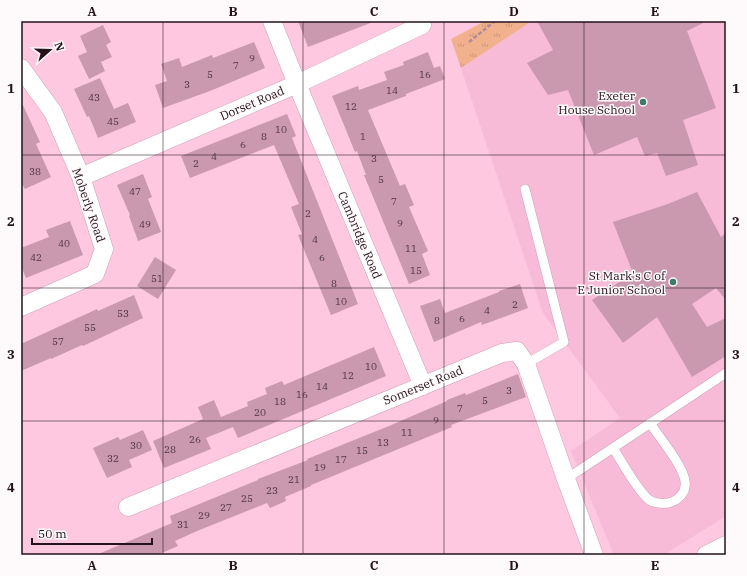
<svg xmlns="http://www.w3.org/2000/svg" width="747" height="576" viewBox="0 0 747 576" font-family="'IBM Plex Serif',serif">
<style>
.built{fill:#f7bad7}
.grass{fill:url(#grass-tufts)}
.building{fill:#ca98af}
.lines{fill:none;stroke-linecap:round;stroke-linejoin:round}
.service-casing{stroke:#d29fb7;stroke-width:10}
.minor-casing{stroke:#d29fb7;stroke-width:19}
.path{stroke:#b2889b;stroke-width:2.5;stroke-dasharray:4 2;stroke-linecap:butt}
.service{stroke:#fff;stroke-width:9}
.minor{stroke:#fff;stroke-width:18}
.grid{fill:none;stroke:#25121b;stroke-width:1;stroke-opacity:0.55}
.poi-dot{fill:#3e7b66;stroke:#fef9fb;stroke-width:1.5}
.labels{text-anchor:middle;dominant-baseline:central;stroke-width:3;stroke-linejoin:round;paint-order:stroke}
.number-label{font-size:10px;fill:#4e3440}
.poi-label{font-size:12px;fill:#25121b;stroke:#fef9fb;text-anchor:end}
.street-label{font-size:12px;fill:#25121b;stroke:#fef9fb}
.neatline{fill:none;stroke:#25121b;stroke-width:1.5}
.grid-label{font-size:13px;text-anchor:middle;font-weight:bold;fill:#25121b}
</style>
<defs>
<pattern id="grass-tufts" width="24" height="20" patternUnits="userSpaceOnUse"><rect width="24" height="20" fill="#f2b18d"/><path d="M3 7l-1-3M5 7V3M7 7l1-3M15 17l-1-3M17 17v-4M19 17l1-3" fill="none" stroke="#cf9779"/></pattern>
</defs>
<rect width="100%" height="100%" fill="#fdc8e0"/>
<path class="built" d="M532 21H726V516L665 554 614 555 571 451 620 418 543 313 461 68Z"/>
<path class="grass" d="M485 21H532L461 68 451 39Z"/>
<path class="building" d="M298 21H372L373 22 308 47Z
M537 21H707L687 31 716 108 683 120 698 165 666 176 657 153 645 156 637 137 594 155 568 90 548 95 527 63 553 50Z
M103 25 111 42 106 45 112 57 101 62 105 71 89 79 78 56 87 52 80 36Z
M254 42 265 68 210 91 163 108 155 85 167 81 161 64 179 58 182 67 212 55 213 58Z
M428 52 434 68 440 66 445 79 406 94V96L368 110 400 186 405 184 414 205 409 207 428 251 422 254 430 275 409 284 364 175H366L357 151 355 152 332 96 358 86 359 90 387 80 384 72 404 65 403 62Z
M100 78 114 109 128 103 136 122 98 138 89 116 87 117 74 89Z
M21 101 40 142 36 144 51 177 25 189 21 182Z
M287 114 296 136 292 138 358 304 331 315 298 235 302 234 291 207 299 204 274 145 190 178 181 156Z
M143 174 152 197 148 199 161 232 138 241 129 216 130 215 117 185Z
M697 192 721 237 726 233V300L716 288 692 304 707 327 726 318V356L692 377 657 317 623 343 592 300 633 273 613 222 668 204Z
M70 221 83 255 26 278 21 266V248L49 237 46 230Z
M155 257 176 270 158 299 137 286Z
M520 284 528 308 482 325 481 322 434 342 420 306 440 299 445 313 499 292V291Z
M134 295 143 318 83 346 82 345 51 359V358L21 371V344L97 309 98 311Z
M374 347 386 376 238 438 233 427 206 438 211 449 164 468 153 441 203 419 198 407 214 400 221 417 248 406 247 402 267 394 265 388 282 381 284 385Z
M518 374 526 397 451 425 452 427 311 485V486L285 497 286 501 270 508 267 503 197 531 175 541 178 546 157 555H96L172 523 170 516 258 480V479L308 460 307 459 389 426 447 401V400L465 393 466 395Z
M143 430 152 450 129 460 132 467 107 478 93 448 118 437 120 440Z"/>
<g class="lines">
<g class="service-casing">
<path id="service" d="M525 189 564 342 526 364
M613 448C622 462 636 488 648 499 652 503 662 504 668 503 678 501 687 492 685 481 683 465 659 437 650 423
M566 479 726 373"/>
</g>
<g class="minor-casing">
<path id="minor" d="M272 21 297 84 423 386
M21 68 53 112 81 177 104 249 95 274 21 307
M81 177 297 84 422 25
M128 507 502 353 517 351 526 364 566 479 594 555
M706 555 726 545"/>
</g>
<path class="path" d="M469 42 495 21"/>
<use href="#service" class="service"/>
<use href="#minor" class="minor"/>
</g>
<path class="grid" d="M163 21V555M303 21V555M444 21V555M584 21V555M21 155H726M21 288H726M21 421H726"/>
<g class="poi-dot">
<circle cx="643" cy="102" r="4"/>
<circle cx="673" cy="282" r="4"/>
</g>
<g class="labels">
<g class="number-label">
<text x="252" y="58">9</text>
<text x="236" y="65">7</text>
<text x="210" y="74">5</text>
<text x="425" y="74">16</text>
<text x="187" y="84">3</text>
<text x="392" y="90">14</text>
<text x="94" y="97">43</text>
<text x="351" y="106">12</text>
<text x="113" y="121">45</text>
<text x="281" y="129">10</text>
<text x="264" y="136">8</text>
<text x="363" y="136">1</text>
<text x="243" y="144">6</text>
<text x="214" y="156">4</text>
<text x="374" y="158">3</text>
<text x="196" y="163">2</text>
<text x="35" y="171">38</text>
<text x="381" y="179">5</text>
<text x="135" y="191">47</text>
<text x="394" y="201">7</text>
<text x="308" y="213">2</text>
<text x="400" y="223">9</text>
<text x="145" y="224">49</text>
<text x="315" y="239">4</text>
<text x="64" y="243">40</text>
<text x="411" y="248">11</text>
<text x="36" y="257">42</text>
<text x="322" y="257">6</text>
<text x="416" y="270">15</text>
<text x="157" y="278">51</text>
<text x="334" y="283">8</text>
<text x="341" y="301">10</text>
<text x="515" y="304">2</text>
<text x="487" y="310">4</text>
<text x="123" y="313">53</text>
<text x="462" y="318">6</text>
<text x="437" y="320">8</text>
<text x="90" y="327">55</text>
<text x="58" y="341">57</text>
<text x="371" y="366">10</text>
<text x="348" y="375">12</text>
<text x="322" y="386">14</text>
<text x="509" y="390">3</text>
<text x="302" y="394">16</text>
<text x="485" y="400">5</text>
<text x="280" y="401">18</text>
<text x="460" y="408">7</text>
<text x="260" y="412">20</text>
<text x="436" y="420">9</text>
<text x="407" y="432">11</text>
<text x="195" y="439">26</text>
<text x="383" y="442">13</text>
<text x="136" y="445">30</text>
<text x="170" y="449">28</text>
<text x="362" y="450">15</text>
<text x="113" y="458">32</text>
<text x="341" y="459">17</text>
<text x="320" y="467">19</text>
<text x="294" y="479">21</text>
<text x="272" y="490">23</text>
<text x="247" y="498">25</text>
<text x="226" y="507">27</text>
<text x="204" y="515">29</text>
<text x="183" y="524">31</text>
</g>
<g class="poi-label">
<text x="635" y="95">Exeter<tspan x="635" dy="14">House School</tspan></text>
<text x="665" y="275">St Mark's C of<tspan x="665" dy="14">E Junior School</tspan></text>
</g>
<g class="street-label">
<text transform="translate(252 103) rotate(-23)">Dorset Road</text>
<text transform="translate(89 205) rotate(71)">Moberly Road</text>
<text transform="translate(360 235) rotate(67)">Cambridge Road</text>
<text transform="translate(423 385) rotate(-22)">Somerset Road</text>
</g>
</g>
<rect width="747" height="576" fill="none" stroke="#fef9fb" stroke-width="44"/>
<g transform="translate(50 50) rotate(70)" stroke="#fef9fb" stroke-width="3" paint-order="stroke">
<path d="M0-3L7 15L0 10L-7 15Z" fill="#25121b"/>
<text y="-6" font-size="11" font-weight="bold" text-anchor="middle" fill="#25121b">N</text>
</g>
<path d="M32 538v6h120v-6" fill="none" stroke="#25121b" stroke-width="2"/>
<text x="38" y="538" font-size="12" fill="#25121b" stroke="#fef9fb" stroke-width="3" paint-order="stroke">50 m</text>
<rect x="22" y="22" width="703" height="532" class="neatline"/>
<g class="grid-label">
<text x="92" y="16">A</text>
<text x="233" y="16">B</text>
<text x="374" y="16">C</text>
<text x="514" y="16">D</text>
<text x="655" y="16">E</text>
<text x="11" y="93">1</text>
<text x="736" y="93">1</text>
<text x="11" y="226">2</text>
<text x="736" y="226">2</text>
<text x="11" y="359">3</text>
<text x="736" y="359">3</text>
<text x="11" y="492">4</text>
<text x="736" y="492">4</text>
<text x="92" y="570">A</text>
<text x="233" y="570">B</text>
<text x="374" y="570">C</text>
<text x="514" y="570">D</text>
<text x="655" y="570">E</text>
</g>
</svg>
